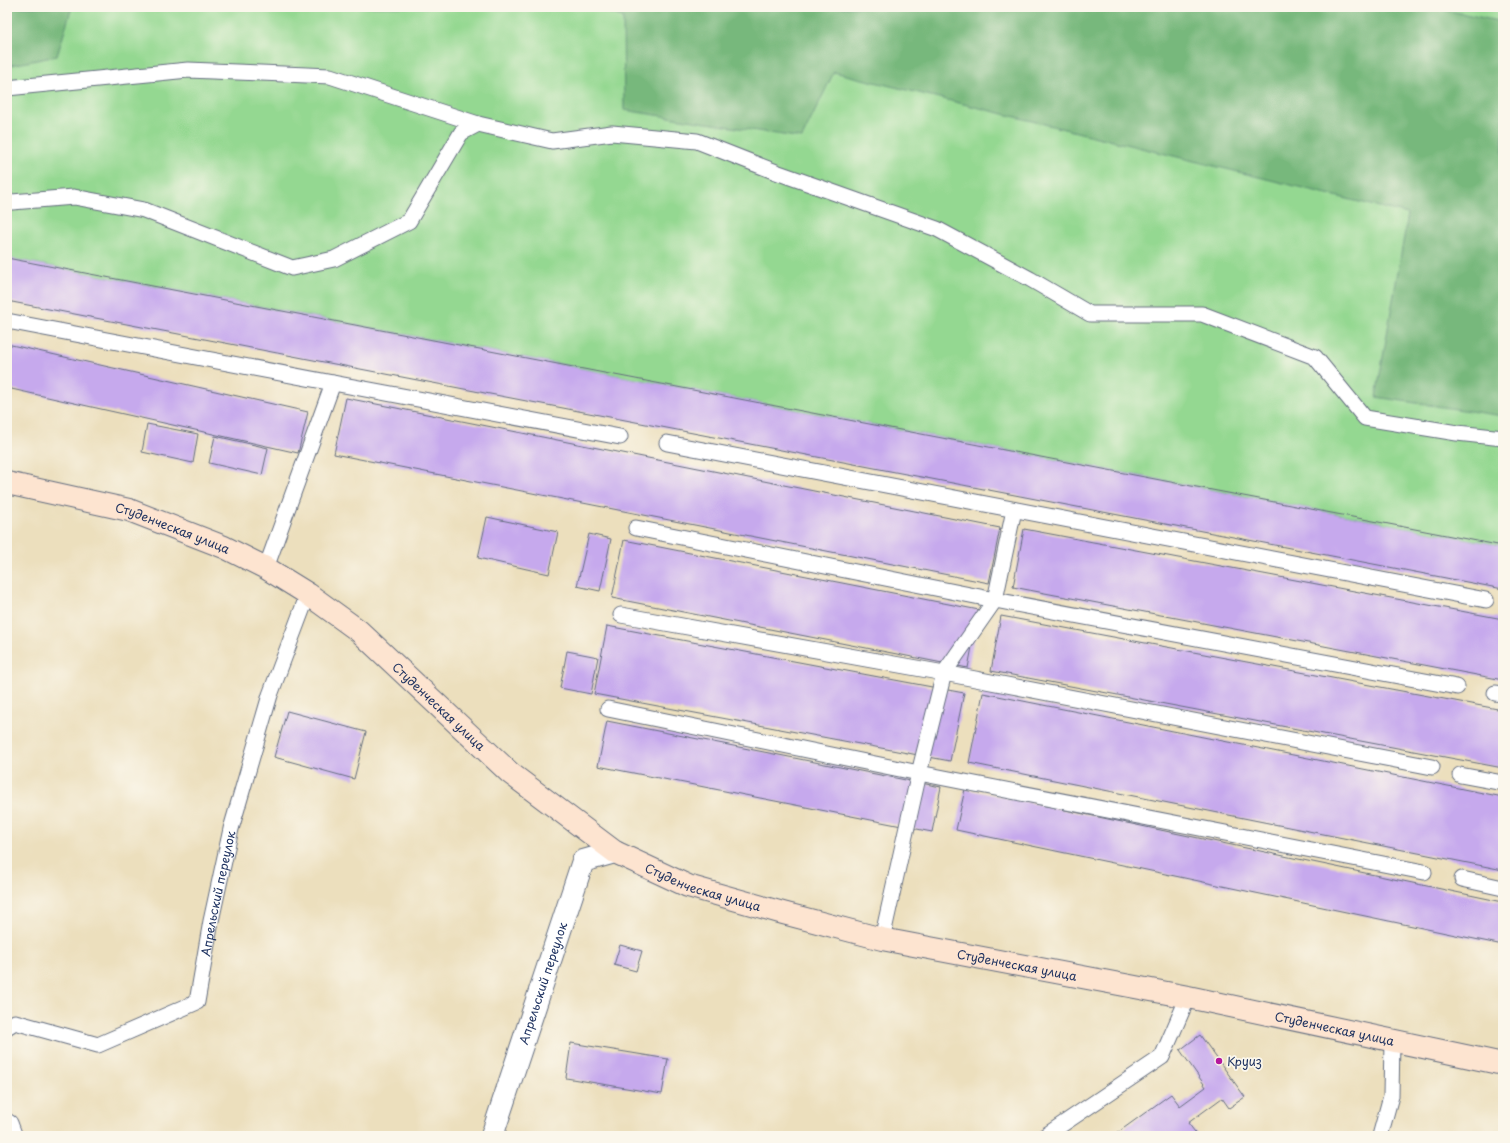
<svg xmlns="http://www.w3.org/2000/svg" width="1510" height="1143" viewBox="0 0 1510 1143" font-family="'Playpen Sans',sans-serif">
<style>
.green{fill:#94d891;stroke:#588478}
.forest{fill:#77b87b;stroke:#49746c}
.building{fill:#c6a9ed}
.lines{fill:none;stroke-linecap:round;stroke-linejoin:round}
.lane-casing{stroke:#646d7f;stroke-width:17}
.street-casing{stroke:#646d7f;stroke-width:24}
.secondary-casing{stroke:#646d7f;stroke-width:24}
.lane{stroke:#fff;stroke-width:15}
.street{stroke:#fff;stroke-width:22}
.secondary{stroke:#fde4d0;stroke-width:22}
.poi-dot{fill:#b5179e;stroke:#fbf7ec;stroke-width:1.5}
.labels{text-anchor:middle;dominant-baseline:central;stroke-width:3.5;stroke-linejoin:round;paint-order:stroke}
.street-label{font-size:12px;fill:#1b2f5e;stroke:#fbf7ec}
.poi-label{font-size:12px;fill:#1b2f5e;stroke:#fbf7ec;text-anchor:start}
</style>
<rect width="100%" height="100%" fill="#fbf7ec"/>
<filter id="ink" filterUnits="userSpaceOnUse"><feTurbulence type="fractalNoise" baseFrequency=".025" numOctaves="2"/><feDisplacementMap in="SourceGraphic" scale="8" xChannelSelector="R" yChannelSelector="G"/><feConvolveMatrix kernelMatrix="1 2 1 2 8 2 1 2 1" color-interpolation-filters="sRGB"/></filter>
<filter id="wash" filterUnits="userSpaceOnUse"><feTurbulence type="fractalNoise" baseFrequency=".012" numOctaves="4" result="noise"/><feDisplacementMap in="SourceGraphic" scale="16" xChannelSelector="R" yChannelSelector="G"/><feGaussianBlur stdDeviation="0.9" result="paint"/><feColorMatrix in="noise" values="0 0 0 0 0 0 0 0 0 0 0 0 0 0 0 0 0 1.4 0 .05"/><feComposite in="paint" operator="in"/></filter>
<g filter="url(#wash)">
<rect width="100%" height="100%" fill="#ecdfbd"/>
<path class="green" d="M7 7H1503V546L7 258Z"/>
<path class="forest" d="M7 7H72L57 56 7 66Z
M586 7H1431L1503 22V416L1376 397 1408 214 834 72 802 138 624 110 623 17Z"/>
<g id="blocks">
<path class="building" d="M7 258 1503 546V589L7 301Z
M7 344 308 412 298 453 7 388Z
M346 398 1000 528 989 583 334 454Z
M147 424 198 434 193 463 142 452Z
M215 436 268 448 262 475 209 463Z
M487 517 558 532 549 574 478 558Z
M1024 529 1503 619V680L1013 587Z
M589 534 611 539 600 591 577 586Z
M624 540 979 610 968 668 612 598Z
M1001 616 1503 710V768L991 671Z
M607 626 964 693 950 761 594 694Z
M567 651 598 657 591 694 560 688Z
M983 693 1503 797V870L969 763Z
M287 711 366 732 354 779 274 757Z
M607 721 941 787 932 832 598 766Z
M965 789 1503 902V945L956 830Z
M620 945 642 951 636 971 614 965Z
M1200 1035 1245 1097 1229 1108 1222 1098 1188 1123 1198 1136H1113L1171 1094 1180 1106 1206 1087 1180 1050Z
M571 1043 668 1059 662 1094 566 1078Z"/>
</g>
</g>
<g filter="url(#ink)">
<use href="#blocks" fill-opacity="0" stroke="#646d7f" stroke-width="1"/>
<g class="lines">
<g class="lane-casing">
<g id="lane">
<path d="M7 88 188 70 330 76 478 124"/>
<path d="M7 201 12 202 74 197 144 210 292 268 334 259 409 221 461 133 478 124 552 141 612 133 697 141 776 172 937 229 1030 279 1090 314H1202L1315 357 1365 418 1457 433 1503 438"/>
<path d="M7 321 333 383 266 568"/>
<path d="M333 383 620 437"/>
<path d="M667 443 1486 600"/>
<path d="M636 528 995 600 1457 687"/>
<path d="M621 615 944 673 1432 767"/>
<path d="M1495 693 1503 694"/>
<path d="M608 709 919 773 1424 872"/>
<path d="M1460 775 1503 783"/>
<path d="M1462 879 1503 888"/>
<path d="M882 939 919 773 944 673 995 600 1014 510"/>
<path id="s1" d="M7 1027 15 1022 98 1045 197 1002 211 921 231 829 270 695 308 594"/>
<path d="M1045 1136 1162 1057 1188 997"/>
<path d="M1380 1136 1391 1096 1392 1041"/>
</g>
</g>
<g class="street-casing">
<g id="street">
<path d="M7 1125 11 1136"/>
<path id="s2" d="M492 1136 583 861 615 852"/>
</g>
</g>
<g class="secondary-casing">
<g id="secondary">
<path id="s3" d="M7 483 129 510 224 547 266 568 308 594 359 631 510 773 615 852 688 886 783 913 882 939 1188 997 1503 1064"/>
</g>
</g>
<use href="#lane" class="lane"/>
<use href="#street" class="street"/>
<use href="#secondary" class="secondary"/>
</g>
</g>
<circle class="poi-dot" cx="1219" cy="1061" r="4"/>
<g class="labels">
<g class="street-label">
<text stroke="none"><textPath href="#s3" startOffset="172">Студенческая улица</textPath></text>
<text stroke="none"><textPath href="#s3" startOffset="496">Студенческая улица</textPath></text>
<text stroke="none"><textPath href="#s3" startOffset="820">Студенческая улица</textPath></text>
<text stroke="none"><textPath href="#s1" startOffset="314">Апрельский переулок</textPath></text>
<text stroke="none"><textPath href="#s3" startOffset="1144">Студенческая улица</textPath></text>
<text stroke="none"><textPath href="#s2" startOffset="161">Апрельский переулок</textPath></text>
<text stroke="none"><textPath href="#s3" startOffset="1468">Студенческая улица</textPath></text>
</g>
<g class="poi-label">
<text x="1227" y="1061">Круиз</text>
</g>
</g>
<rect width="1510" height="1143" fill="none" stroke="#fbf7ec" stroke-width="24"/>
</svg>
